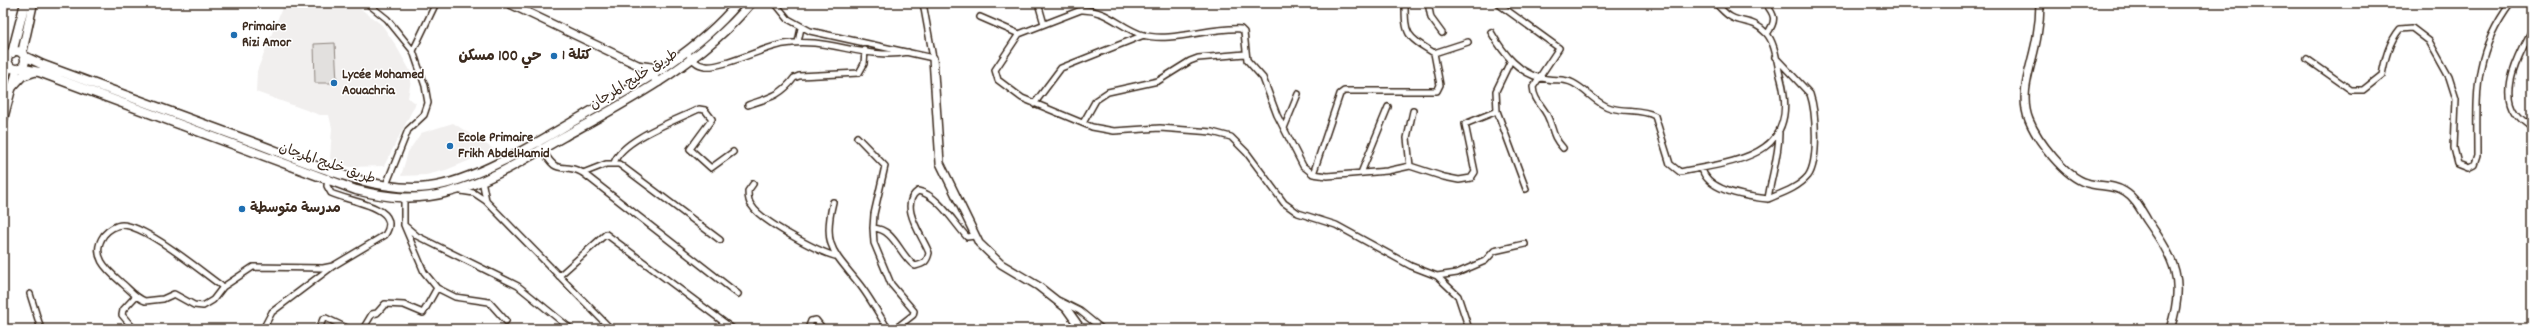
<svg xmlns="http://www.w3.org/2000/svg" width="2535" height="332" viewBox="0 0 2535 332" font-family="Dekko,'Playpen Sans Arabic',sans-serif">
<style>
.built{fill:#f1efee}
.park{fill:#e2e0de;stroke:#8e857e}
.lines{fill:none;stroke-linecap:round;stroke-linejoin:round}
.minor-casing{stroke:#3b2a1e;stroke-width:8}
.tertiary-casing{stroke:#3b2a1e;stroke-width:10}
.secondary-casing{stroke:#3b2a1e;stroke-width:10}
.primary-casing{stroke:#3b2a1e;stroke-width:11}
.minor{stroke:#fff;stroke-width:5}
.tertiary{stroke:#fff;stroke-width:7}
.secondary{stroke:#fff;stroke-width:7}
.primary{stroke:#fff;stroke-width:8}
.poi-dot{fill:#1f6fb2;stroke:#fff;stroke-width:1.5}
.labels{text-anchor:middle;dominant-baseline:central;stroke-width:3;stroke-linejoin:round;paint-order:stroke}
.poi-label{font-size:14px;font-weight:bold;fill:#3b2a1e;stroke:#fff;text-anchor:start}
.street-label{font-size:14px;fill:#3b2a1e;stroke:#fff}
.neighbourhood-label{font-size:15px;font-weight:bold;fill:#3b2a1e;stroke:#fff}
</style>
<rect width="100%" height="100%" fill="#fff"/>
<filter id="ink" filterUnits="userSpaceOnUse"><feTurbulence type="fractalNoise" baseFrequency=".025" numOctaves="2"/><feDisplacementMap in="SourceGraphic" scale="8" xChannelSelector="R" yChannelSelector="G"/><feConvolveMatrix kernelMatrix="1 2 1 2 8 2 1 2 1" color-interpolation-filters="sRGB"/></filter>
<g filter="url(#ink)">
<path class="built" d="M284 3H353L382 25 395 44 412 74 408 98 416 103 384 166 350 167 330 159 332 128 329 115H320L256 92 257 71Z
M453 123 495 150 446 170 426 175 401 176 408 152 421 133Z"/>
<path class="park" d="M335 43 337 83H315L314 44Z"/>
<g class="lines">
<g class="minor-casing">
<path id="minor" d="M367 3 387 19 413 51 425 86 428 103 424 115 408 130 386 185
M775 3 788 19 810 31 933 58 923 3
M1038 3 1044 24
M1428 3 1431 18 1442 33
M1497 3 1559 48 1533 87C1534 100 1541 104 1547 115 1554 129 1551 135 1563 148
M1765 3C1775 15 1777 20 1767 34
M980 17 1019 34 995 70 998 80 1022 98 1092 127 1114 131 1160 128 1212 132 1231 137 1247 153 1284 203 1298 213 1336 225 1411 266 1437 276 1458 296 1469 329
M2532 30C2521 51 2499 90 2516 113 2520 119 2527 124 2532 128
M1491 32C1503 53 1520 76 1547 79 1557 81 1563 78 1573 83 1587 90 1596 104 1611 108 1625 112 1643 109 1655 116L1670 164 1680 172C1737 161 1801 157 1781 79 1777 66 1776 43 1766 33 1753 19 1744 24 1731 17 1725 14 1720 7 1715 3
M1019 34 1081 10C1107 9 1120 28 1143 35 1170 43 1211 27 1241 29L1244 32 1247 60 1263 78 1277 115 1303 166 1313 174 1327 176 1387 171 1410 166 1444 177 1459 180 1471 178 1475 172 1465 124 1497 111
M798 42 801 28
M413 51 436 3
M687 52C692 59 696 65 705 66 721 69 764 47 784 44 825 36 867 61 908 52
M1434 53 1468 42
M1775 57 1810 94C1816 111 1819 161 1808 176 1798 188 1782 193 1768 199 1771 177 1779 156 1779 133
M2307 59 2351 90H2363L2382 75C2385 59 2389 42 2400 29L2412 28 2429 41 2449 77 2456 99 2454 148 2458 164 2468 168 2474 165 2477 156C2477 95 2472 55 2511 3
M1510 62 1496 91 1497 111 1526 189
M1034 104 1061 68 1144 35
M748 105C768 98 781 96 794 78L799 76 859 73 864 64 865 50
M1083 123 1096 100 1108 92 1158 81 1190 61 1198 58 1245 54
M1284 128 1298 94
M857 137 885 166 874 214 873 228
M541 147C559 180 560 160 583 173L738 294
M614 163C622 139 677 120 699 109L705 110 712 119 690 149 711 168 733 152
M1410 166 1407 138 1413 111
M1702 168C1706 191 1749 197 1768 199
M583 173 606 164H619L720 240
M1361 173 1388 107
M1313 174 1340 94 1344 91H1437L1440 85 1434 53C1406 36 1405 35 1405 3
M482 180 486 200
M753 184 748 191C748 196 748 202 752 206 761 221 817 251 835 256
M461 191 474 193 486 201 611 329
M404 198V225L417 236 518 286 571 329
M833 202C822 247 834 252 860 285 870 298 879 314 888 329
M404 225 424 272 437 288 455 297 489 302 506 321
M559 276 606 234 733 329
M1437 276 1457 273 1485 261 1494 251 1525 244
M223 287C203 273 146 225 122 225 116 225 108 230 104 235 89 256 108 271 123 284 130 290 136 298 145 301L163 299 174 294 194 305 203 306 213 300 223 287 253 267 323 268 333 266
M30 294 41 329
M1060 301 1080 311 1102 329
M134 329 122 315 123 310 136 296
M263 329 272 312 333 266 385 235C404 206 349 202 331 193L327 186 328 177
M319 329 323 319 326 318 349 329
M363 329 372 314 377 313 385 304 404 305 423 313 437 288
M808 329 811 321 816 320 823 329
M895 329 913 315 914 311 891 284 874 243 873 228C895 229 899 255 915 266 924 264 927 262 929 253 924 238 897 205 918 191 937 194 955 224 967 237L975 236"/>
</g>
<g class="tertiary-casing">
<path id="tertiary" d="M508 3 640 66 659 82"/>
</g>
<g class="secondary-casing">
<path id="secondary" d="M2040 3C2040 14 2039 25 2037 36 2033 63 2018 93 2029 120 2037 140 2065 177 2087 183 2099 187 2113 184 2125 192 2135 198 2141 210 2147 220 2175 260 2186 281 2170 329
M933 58 940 163 979 243 1001 264 1038 286 1066 308 1081 329
M3 88 9 64
M3 121 17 69"/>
</g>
<g class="primary-casing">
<path id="primary" d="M7 60a9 9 0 1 1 18 0a9 9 0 1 1-18 0Z
M12 53 25 3
M22 53 33 3
M24 56 43 65C111 90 179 115 247 140 300 159 372 194 429 187 475 182 545 138 586 114 641 83 697 52 738 3
M640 66 663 69
M20 68 39 72 356 190C388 198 417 201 449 192 490 182 526 158 563 137 630 100 701 63 751 3
M12 87 22 76 34 72"/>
</g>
<use href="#minor" class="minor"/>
<use href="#tertiary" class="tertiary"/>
<use href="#secondary" class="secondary"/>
<use href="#primary" class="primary"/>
</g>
</g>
<g class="poi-dot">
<circle cx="234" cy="35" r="4"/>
<circle cx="554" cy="56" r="4"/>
<circle cx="334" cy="83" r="4"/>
<circle cx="450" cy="146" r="4"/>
<circle cx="242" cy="209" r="4"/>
</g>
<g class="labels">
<g class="poi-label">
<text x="242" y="27">Primaire<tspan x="242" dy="16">Rizi Amor</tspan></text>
<text x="562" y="56">كتلة 1</text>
<text x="342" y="75">Lycée Mohamed<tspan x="342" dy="16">Aouachria</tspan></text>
<text x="458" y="138">Ecole Primaire<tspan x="458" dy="16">Frikh AbdelHamid</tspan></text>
<text x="250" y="209">مدرسة متوسطة</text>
</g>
<g class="street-label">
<text transform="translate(634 80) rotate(-32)">طريق خليج المرجان</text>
<text transform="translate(327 164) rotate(19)">طريق خليج المرجان</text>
</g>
<g class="neighbourhood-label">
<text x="500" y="57">حي 100 مسكن</text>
</g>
</g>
<rect width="2535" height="332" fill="none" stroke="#fff" stroke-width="16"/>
<rect x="8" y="8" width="2519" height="316" fill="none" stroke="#3b2a1e" stroke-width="1.5" filter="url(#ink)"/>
</svg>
